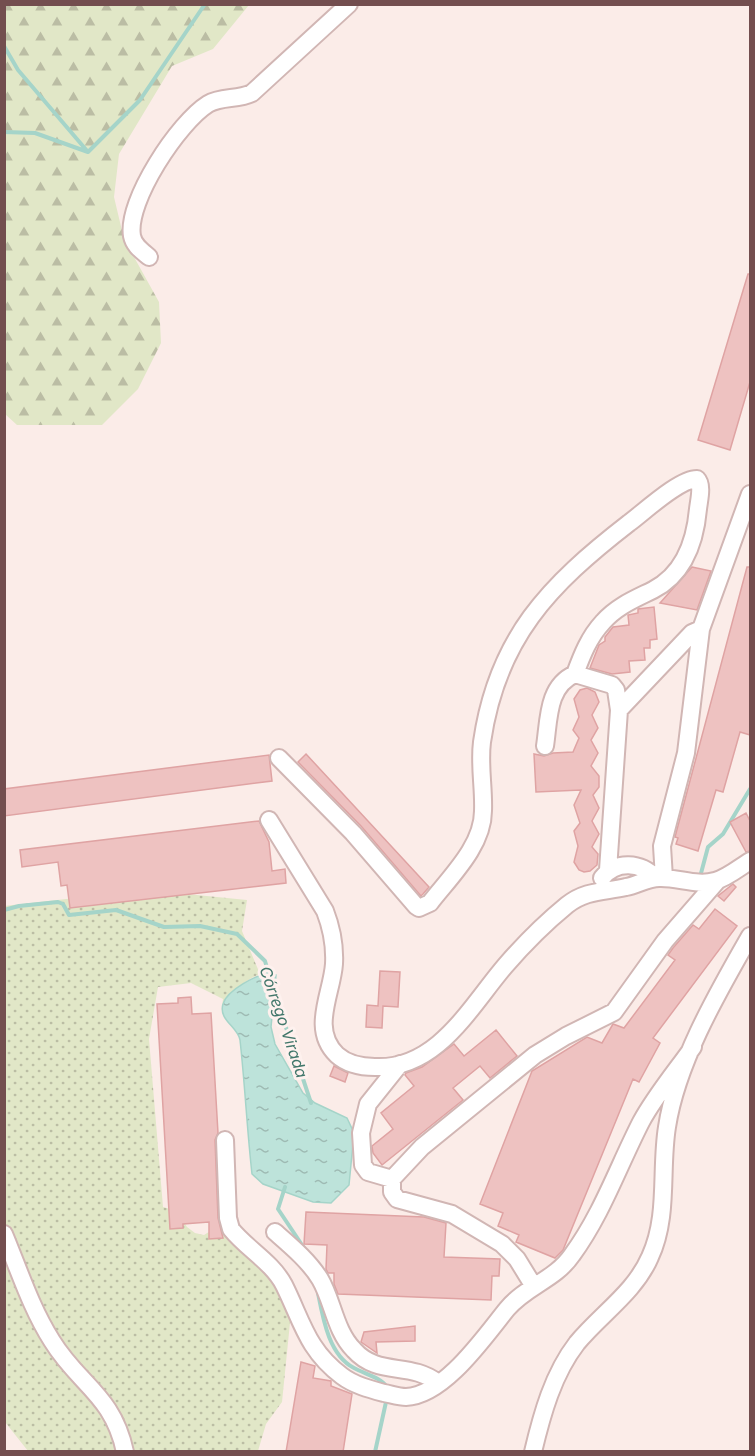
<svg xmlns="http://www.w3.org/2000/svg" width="755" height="1456" viewBox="0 0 755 1456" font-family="Inter,sans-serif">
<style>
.grass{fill:url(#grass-dots)}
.forest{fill:url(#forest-firs)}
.water{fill:url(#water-ripples);stroke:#a5d4c9;stroke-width:1.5}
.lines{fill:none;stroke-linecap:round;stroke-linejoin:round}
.stream{stroke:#a5d4c9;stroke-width:4}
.building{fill:#eec2c1;stroke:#dfa3a3;stroke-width:1.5}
.minor-casing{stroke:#d1b6b4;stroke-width:20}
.minor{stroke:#fff;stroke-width:16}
.labels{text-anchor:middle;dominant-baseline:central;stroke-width:6;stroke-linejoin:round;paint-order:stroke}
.water-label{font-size:16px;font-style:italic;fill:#42776b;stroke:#fef1ee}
</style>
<defs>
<pattern id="grass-dots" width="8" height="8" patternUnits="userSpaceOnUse" patternTransform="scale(1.5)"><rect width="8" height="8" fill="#e1e7c7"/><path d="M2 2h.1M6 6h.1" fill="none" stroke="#bbbda4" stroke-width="1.8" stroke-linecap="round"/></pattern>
<pattern id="forest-firs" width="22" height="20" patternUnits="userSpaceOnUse" patternTransform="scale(1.5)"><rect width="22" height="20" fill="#e1e7c7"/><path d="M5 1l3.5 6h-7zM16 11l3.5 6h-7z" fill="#bbbda4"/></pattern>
<pattern id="water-ripples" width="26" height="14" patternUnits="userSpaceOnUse" patternTransform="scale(1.5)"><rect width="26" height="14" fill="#bde3da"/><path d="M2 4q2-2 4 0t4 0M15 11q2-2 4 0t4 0" fill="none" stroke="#9ebab3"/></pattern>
</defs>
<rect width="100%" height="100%" fill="#fbece8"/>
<path class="grass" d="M146 890 247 900 242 931 260 974C247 979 227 993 222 1007L223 999 191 983 158 987 149 1039 163 1207 177 1211 187 1227 195 1233 204 1235 226 1221 293 1293 282 1402 266 1424 258 1451H28L5 1422 4 906Z"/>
<path class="forest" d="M4 5H249L213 49 172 66 119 154 114 197 124 239 159 302 161 343 138 389 102 425H17L5 414Z"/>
<path class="water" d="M271 973 276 975 271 1027 275 1044 303 1093 315 1103 347 1118 354 1133 349 1185 331 1203 313 1202 263 1184 252 1174C247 1130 245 1085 240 1040 238 1027 218 1020 223 1004 227 990 257 974 271 973Z"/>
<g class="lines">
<path class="stream" d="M4 46 18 70 88 152
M4 132 35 133 88 152
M88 152 140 100 205 4
M700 877 708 847 723 834 750 789
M4 910 19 906 58 902 63 904 69 915 116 910 164 927 200 926 237 934 265 961 270 978
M273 988 311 1103
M285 1187 278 1209 304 1248
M318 1293C323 1319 329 1355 354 1368 365 1374 380 1377 387 1387
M375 1452 386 1402"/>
</g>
<path class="building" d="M748 274H750V382L730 450 698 440Z
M692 567 711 571 697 610 660 603Z
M747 567H750V735L740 732 723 792 716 790 698 851 676 844 678 838 675 837Z
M654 607 657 639 650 640V648H644L645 660 629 661 630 672 612 674 590 668 599 645 605 641V637L613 627 629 625 628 615 638 613V609Z
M587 688 595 692 599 702 592 715 598 728 591 740 598 753 591 766 599 776V787L593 795 599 808 592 821 599 834 592 847 598 854 597 865 590 871 584 872 579 870 574 862 578 846 574 831 580 823 574 805 581 790 536 792 534 754 544 756 553 753 573 752 579 738 573 730 579 717 574 699 580 690Z
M306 754 429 887 423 894 421 896 361 826 298 762Z
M269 755 272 781 4 816V789Z
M746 813 750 821V851L746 852 730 822Z
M259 821 269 842 272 871 285 869 286 883 70 908 67 885 61 886 58 862 22 867 20 850Z
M733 884 736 887 724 901 718 896Z
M715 909 737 926 653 1038 660 1043 639 1082 633 1079 563 1250 555 1258 516 1242 519 1235 498 1226 503 1213 480 1204 532 1071 587 1037 602 1043 613 1024 624 1028 675 960 668 955 673 948 693 925 699 929Z
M380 971 400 972 398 1007 383 1006 382 1028 366 1027 367 1005 378 1006Z
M191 997 192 1014 211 1013 218 1133 215 1140 218 1218 223 1238 209 1239V1222L183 1224V1228L170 1229 157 1004 178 1003V998Z
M496 1030 517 1056 490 1078 480 1066 453 1088 463 1100 382 1165 373 1153 372 1146 393 1129 381 1113 414 1086 405 1075 406 1073 422 1067 454 1044 464 1056Z
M334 1066 348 1073 345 1082 330 1076Z
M306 1212 424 1217 446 1223 444 1257 500 1259 499 1276H492L491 1300 338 1294 334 1284V1273H328L326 1269 327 1245 304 1244Z
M415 1326V1341L376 1342 377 1353 361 1342 364 1332Z
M301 1362 315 1366 313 1378 331 1381V1386L352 1394 343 1452H286Z"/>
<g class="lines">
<g class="minor-casing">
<path id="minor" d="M149 257C142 251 134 246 132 236 126 201 179 122 208 104 221 96 238 100 252 93L349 4
M619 710 692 633 701 629
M545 746C549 720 547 686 575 674L612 685 616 690 619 710 608 870
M279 758 353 833 416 906 419 908 430 903C450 877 483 846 483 811 484 788 479 765 482 742 497 638 549 585 629 523 644 512 679 479 697 479 703 485 699 500 698 509 695 543 684 574 653 590 635 599 617 606 603 622 589 637 582 655 575 674
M269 820 325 911C332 929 335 945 334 964 332 994 310 1029 337 1055 347 1064 361 1067 375 1067 437 1070 470 1007 505 966 524 944 545 923 567 905 586 890 604 892 626 887 638 885 649 877 661 878 680 878 697 886 715 881 727 878 740 867 750 861
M602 878C616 860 641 862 656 878
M664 878 662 846 686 753 701 629 750 494
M225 1140 228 1218 231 1229C247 1249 272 1262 284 1285 302 1321 307 1350 342 1376 354 1385 369 1389 384 1393 390 1394 399 1397 406 1397 444 1396 485 1336 507 1309 526 1286 555 1280 572 1255 602 1214 618 1167 641 1122 655 1096 676 1071 693 1047
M392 1179 368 1172 363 1165 361 1133 368 1104 400 1064
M275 1232C291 1246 309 1261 320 1279 333 1301 335 1331 354 1350 378 1377 410 1361 438 1383
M4 1234C19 1270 31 1308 52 1341 79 1385 113 1395 125 1452
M533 1285 517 1259 502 1244 452 1214 397 1199 392 1192V1179L422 1147 535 1055 566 1036 614 1012 665 941 718 880
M533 1452C542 1414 553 1374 577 1343 601 1314 635 1292 650 1257 669 1216 660 1170 667 1127 677 1062 718 992 750 936"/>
</g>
<use href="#minor" class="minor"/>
</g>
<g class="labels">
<g class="water-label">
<text transform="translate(284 1022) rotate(71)">Córrego Virada</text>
</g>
</g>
<rect width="755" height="1456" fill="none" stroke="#734e4f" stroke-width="12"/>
</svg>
